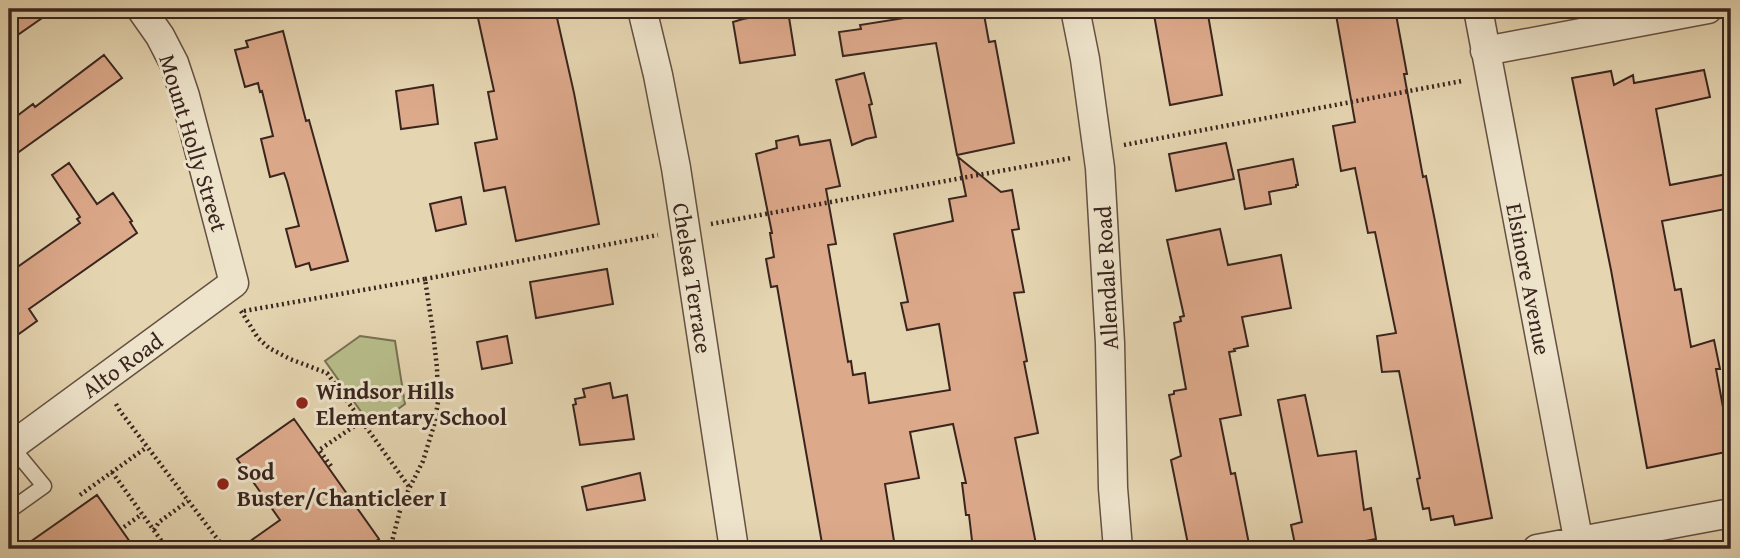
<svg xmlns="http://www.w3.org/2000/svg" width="1740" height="558" viewBox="0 0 1740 558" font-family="'Gentium Book Plus',serif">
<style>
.green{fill:#b7bd8a;stroke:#787154;stroke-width:2}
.building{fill:#dda98b;stroke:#39251e;stroke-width:2}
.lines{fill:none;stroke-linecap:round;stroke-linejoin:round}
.lane-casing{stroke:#645143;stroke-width:17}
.street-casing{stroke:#645143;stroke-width:31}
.path{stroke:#39251e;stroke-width:4.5;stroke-dasharray:2 3.5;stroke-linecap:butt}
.lane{stroke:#eee4cc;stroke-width:14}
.street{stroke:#eee4cc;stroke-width:28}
.poi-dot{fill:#8f2418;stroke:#eee4cc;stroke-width:2.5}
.labels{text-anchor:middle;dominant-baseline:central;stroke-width:6;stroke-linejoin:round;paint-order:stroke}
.street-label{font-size:23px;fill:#39251e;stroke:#eee4cc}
.poi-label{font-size:23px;font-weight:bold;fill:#39251e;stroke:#eee4cc;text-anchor:start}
</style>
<rect width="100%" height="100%" fill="#e5d5b1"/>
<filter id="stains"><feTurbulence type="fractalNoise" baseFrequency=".00286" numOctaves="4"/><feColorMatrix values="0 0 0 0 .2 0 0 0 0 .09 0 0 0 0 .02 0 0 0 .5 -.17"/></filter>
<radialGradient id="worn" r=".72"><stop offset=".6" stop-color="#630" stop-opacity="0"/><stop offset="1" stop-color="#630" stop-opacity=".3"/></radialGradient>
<path class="green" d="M360 336 395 341 405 404 372 427 325 361Z"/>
<path class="building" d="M9 9H55L9 41Z
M476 9H555L574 93 599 224 516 241 505 187 484 191 475 143 497 139 488 92 494 91Z
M910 9H983L989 42 995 41 1014 143 957 155 936 43 843 56 839 32 861 29 860 25 911 17Z
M1153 9H1207L1222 95 1170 105Z
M1335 9H1395L1407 74H1404L1423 177 1426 176 1435 221 1492 518 1455 525 1453 516 1431 520 1429 508 1423 509 1417 479 1420 478 1399 371 1382 372 1377 336 1396 333 1375 232 1368 233 1355 168 1341 171 1333 126 1355 122Z
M788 11 795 55 740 63 733 22 743 19Z
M283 31 306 121 309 120 348 261 311 270 309 263 296 267 286 229 299 226 287 181 284 173 270 177 261 139 273 136 262 91 260 92 258 83 245 87 235 50 248 47 246 41Z
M104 55 122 78 9 159V122L33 104 35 107Z
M1704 70 1710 97 1656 109 1670 185 1727 174 1731 195V208L1662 221 1675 290 1681 289 1691 347 1714 340 1720 369H1716L1731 451 1647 468 1611 270 1572 78 1611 71 1614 85 1633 75 1634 83Z
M864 73 872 104 869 105 876 137 866 139 852 145 836 80Z
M433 85 438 124 401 129 396 91Z
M798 136 800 145 830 140 840 186 826 189 836 244 828 245 848 362 851 361 853 375 865 373 869 403 950 390 939 324 907 330 901 303 908 302 894 234 953 221 949 199 966 196 958 157 1001 192 1012 190 1019 229 1012 230 1024 292 1014 293 1027 361 1024 362 1038 433 1015 438 1037 549H973L969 515H966L962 483H966L953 424 910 432 919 478 885 484 894 541 856 547 855 544 823 549 777 286 771 287 766 259 774 257 770 233H772L756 154 777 148 776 141Z
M1226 143 1234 179 1176 191 1169 154Z
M1293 159 1298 185H1296V187L1269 192 1271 204 1245 209 1238 170Z
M69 163 97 204 113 193 132 221 130 222 137 233 29 309 37 321 9 341V273L80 223 77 219 80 217 52 175Z
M461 197 466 224 436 231 430 204Z
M1220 229 1228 265 1281 255 1291 308 1242 317 1248 346 1234 349 1235 351 1229 352 1241 415 1220 419 1231 474 1235 473 1250 549H1189L1171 460 1181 456 1169 395 1174 394V391L1186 389 1174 323 1181 321 1180 317 1184 316 1167 240Z
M607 269 613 304 536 318 530 282Z
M507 336 512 363 482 369 477 342Z
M610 383 613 398 627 395 634 439 580 445 573 405 576 404 575 399 585 397 583 389Z
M1305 395 1318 456 1356 451 1364 510 1371 508 1376 539 1323 549H1296L1291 525 1302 522 1278 400Z
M294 419 379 539 365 549H239L280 520 237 459Z
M640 473 645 500 587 510 582 487Z
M97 495 135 549H20Z"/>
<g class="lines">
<g class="lane-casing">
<path id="lane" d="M9 511 44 486 11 446"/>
</g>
<g class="street-casing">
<path id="street" d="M642 9 658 75 676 168 734 549
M1075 9 1085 59 1100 168 1110 343 1113 488 1118 549
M1478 9 1580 549
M1485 51 1708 9
M9 448 234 283 185 96 174 63 160 36 141 9
M1537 549 1731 513"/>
</g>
<path class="path" d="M1124 145 1462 81
M711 224 1071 158
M425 279 658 235
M241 311 258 338 269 348 290 359 327 373 410 488
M244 311 425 279 433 332 437 368 438 402 434 425 423 461 402 503 390 549
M116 404 120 411 225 549
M331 466 319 450 362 421
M112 472 163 543 154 549
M80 495 147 447
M124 527 142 514
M154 530 159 522 188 501"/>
<use href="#lane" class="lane"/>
<use href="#street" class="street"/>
</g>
<g class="poi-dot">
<circle cx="302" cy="403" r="7"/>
<circle cx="223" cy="484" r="7"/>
</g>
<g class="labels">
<g class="street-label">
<text transform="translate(194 143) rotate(73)">Mount Holly Street</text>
<text transform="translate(693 278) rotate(81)">Chelsea Terrace</text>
<text transform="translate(1106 278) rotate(-93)">Allendale Road</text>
<text transform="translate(1529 279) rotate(79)">Elsinore Avenue</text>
<text transform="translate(122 365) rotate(-36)">Alto Road</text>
</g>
<g class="poi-label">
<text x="316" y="390">Windsor Hills<tspan x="316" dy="26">Elementary School</tspan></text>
<text x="237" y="471">Sod<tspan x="237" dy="26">Buster/Chanticleer I</tspan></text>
</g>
</g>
<rect width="1740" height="558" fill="none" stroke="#e5d5b1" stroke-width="35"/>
<rect x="10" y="10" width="1719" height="537" fill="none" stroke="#39251e" stroke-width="3.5"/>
<rect x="18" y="18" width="1705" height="523" fill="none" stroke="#39251e" stroke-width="2"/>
<rect width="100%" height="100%" filter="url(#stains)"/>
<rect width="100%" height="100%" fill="url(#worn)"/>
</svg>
